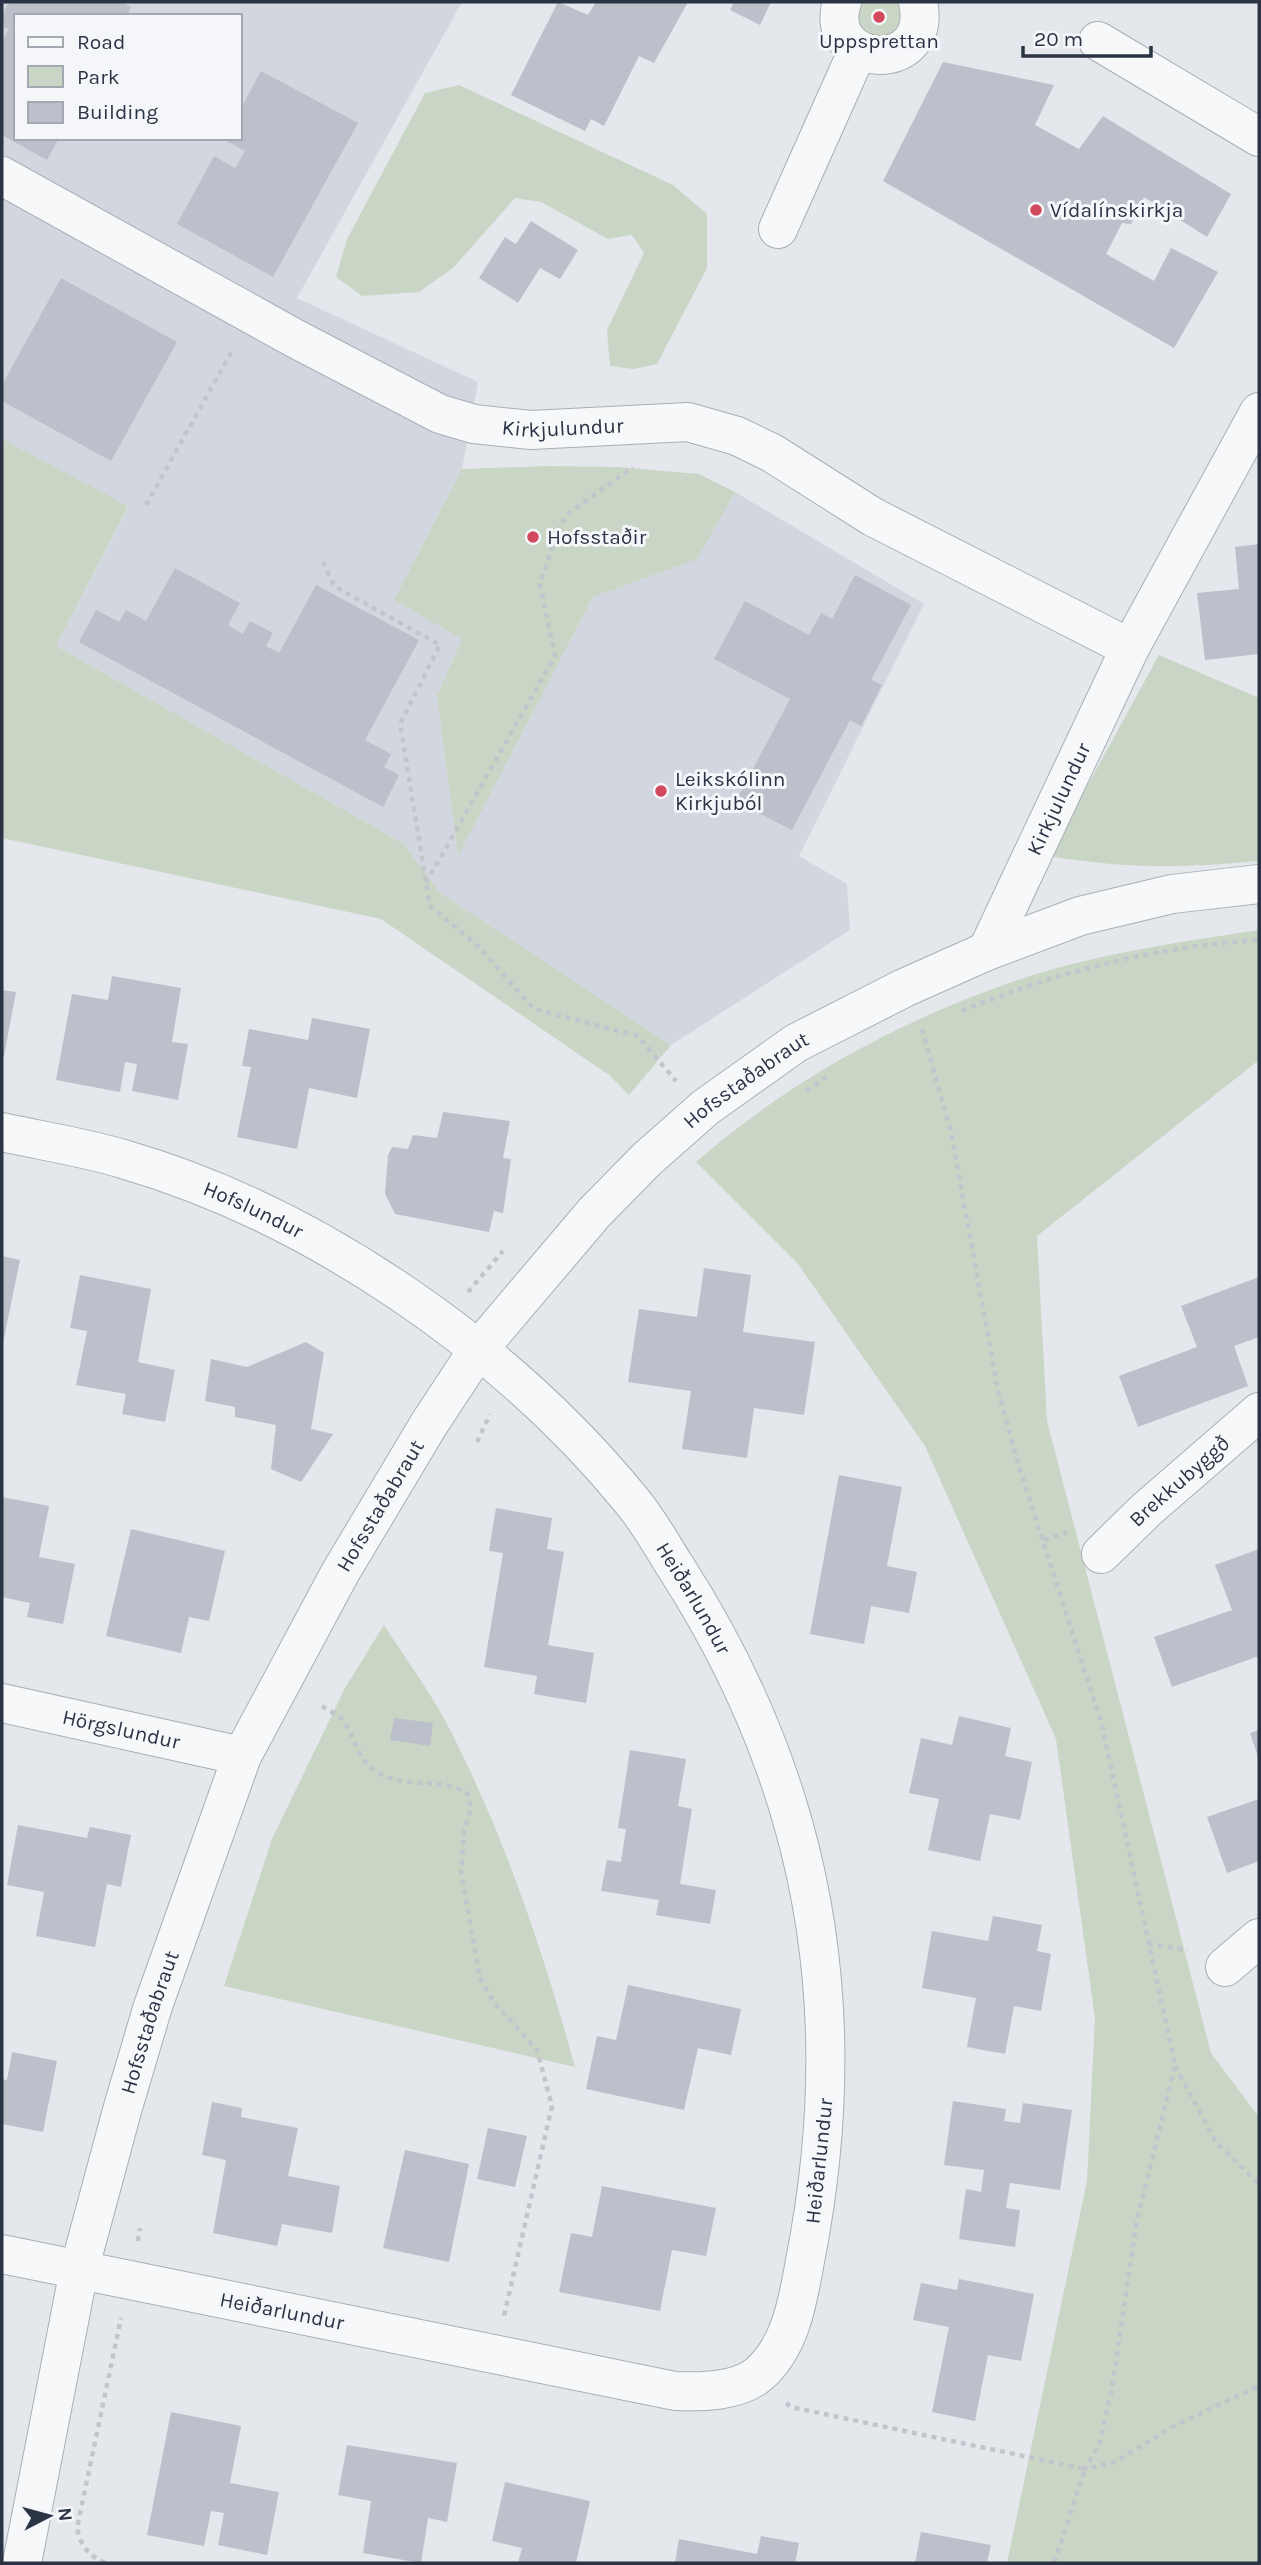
<svg xmlns="http://www.w3.org/2000/svg" width="1261" height="2565" viewBox="0 0 1261 2565" font-family="Karla,sans-serif">
<style>
.built{fill:#d2d6de;fill-rule:evenodd}
.green{fill:#c9d6c5}
.building{fill:#bbc0ca}
.lines{fill:none;stroke-linecap:round;stroke-linejoin:round}
.minor-casing{stroke:#a9aeb7;stroke-width:40}
.path{stroke:#c2c5cb;stroke-width:4.5;stroke-dasharray:5 5;stroke-linecap:butt}
.minor{stroke:#f7f8fa;stroke-width:38}
.poi-dot{fill:#d1495b;stroke:#f4f6f9;stroke-width:2.5}
.labels{text-anchor:middle;dominant-baseline:central;stroke-width:6;stroke-linejoin:round;paint-order:stroke}
.poi-label{font-size:21px;fill:#2b3445;stroke:#f4f6f9;text-anchor:start}
.street-label{font-size:21px;fill:#2b3445;stroke:#f4f6f9}
</style>
<rect width="100%" height="100%" fill="#e4e7ec"/>
<path class="built" d="M2 2H462L297 298 478 382 462 469 394 600 462 639 437 696 458 855 593 597 696 559 735 492 924 604 799 856 847 884 850 930 671 1045 440 893 404 844 56 646 128 507 2 439ZM16 16H240V138H16Z"/>
<path class="green" d="M860 2H900L905 18 892 38 861 33 855 10Z
M459 85 673 185 707 214V268L657 364 634 369 610 366 607 330 644 253 632 235 608 239 541 202 515 198 453 268 419 292 362 296 336 277 347 239 425 93Z
M2 439 128 506 56 646 404 844 440 893 671 1045 629 1095 609 1075 381 919 2 838Z
M548 466 618 467 699 474 735 492 697 559 593 597 458 856 437 696 462 639 394 600 462 469Z
M1159 655 1259 698V861C1182 868 1126 869 1049 856Z
M1259 930V1060L1037 1236 1047 1421 1211 2053 1259 2117V2563H1007L1087 2181 1095 2018 1056 1739 925 1446 798 1264 696 1162C791 1079 904 1018 1024 978 1100 953 1181 942 1259 930Z
M384 1625C405 1658 429 1690 447 1724 503 1832 543 1950 575 2067L224 1986 272 1839 345 1688Z"/>
<path class="building" d="M9 2H122L131 7 127 16H16V138H59L47 160 2 135V42L9 29 2 26V16Z
M558 2 588 15 596 2H688L654 63 639 56 604 126 591 119 585 131 511 95Z
M734 2H771L760 25 730 10Z
M943 62 1054 85 1035 125 1079 149 1103 116 1231 194 1207 237 1144 197 1131 224 1122 223 1106 254 1154 281 1171 248 1218 272 1174 348 883 181Z
M261 71 358 123 273 277 177 224 214 156 235 168 245 151 221 138H240V110Z
M531 221 578 250 560 279 540 268 518 303 479 278 505 237 516 244Z
M61 278 177 342 111 461 2 401V385Z
M1259 544V654L1205 660 1197 593 1239 589 1235 547Z
M175 568 240 603 228 625 243 634 250 621 273 633 266 646 279 653 316 585 419 640 365 740 391 754 384 767 399 775 383 807 79 642 96 610 119 622 126 610 146 621Z
M855 575 911 605 871 680 882 685 861 726 850 720 792 830 736 801 790 699 714 659 745 601 809 635 821 613 832 619Z
M112 976 181 988 172 1042 188 1044 178 1100 132 1091 137 1064 125 1062 120 1092 56 1080 72 994 108 1000Z
M2 990 16 992 4 1056H2Z
M312 1018 370 1029 357 1098 309 1088 297 1149 237 1137 251 1067 242 1066 249 1029 308 1040Z
M443 1112 510 1121 503 1158 511 1159 503 1213 494 1211 489 1232 395 1214 385 1194 388 1155 392 1147 408 1149 413 1135 437 1138Z
M2 1256 20 1260 3 1343H2Z
M704 1268 751 1275 743 1332 815 1342 804 1415 754 1408 747 1458 682 1449 691 1391 628 1382 639 1309 697 1317Z
M80 1275 151 1289 138 1362 175 1370 165 1422 122 1414 126 1394 76 1385 87 1331 70 1328Z
M1259 1277V1337L1234 1346 1248 1386 1138 1427 1119 1376 1197 1347 1181 1306Z
M306 1342 324 1353 311 1429 333 1434 301 1482 271 1469 276 1425 235 1417V1407L205 1401 211 1359 247 1367Z
M839 1475 902 1487 887 1566 917 1572 909 1613 871 1606 864 1644 810 1634Z
M2 1497 49 1506 39 1557 75 1564 63 1624 27 1617 30 1603 2 1597Z
M496 1508 552 1518 547 1549 564 1552 548 1645 594 1653 586 1703 534 1694 537 1676 484 1667 503 1553 489 1551Z
M131 1529 225 1551 209 1621 189 1617 181 1653 106 1636Z
M1259 1549V1656L1172 1687 1154 1637 1232 1610 1215 1565Z
M959 1716 1011 1728 1005 1756 1032 1762 1020 1820 990 1814 980 1861 928 1850 939 1799 909 1793 921 1738 952 1745Z
M394 1718 433 1723 430 1746 390 1740Z
M1259 1730V1760L1250 1733Z
M630 1750 686 1759 678 1806 692 1809 680 1884 716 1890 710 1924 656 1915 659 1900 601 1891 607 1860 621 1862 626 1829 618 1828Z
M1259 1799V1861L1227 1873 1207 1817Z
M18 1825 87 1838 90 1827 131 1835 121 1887 107 1884 95 1947 36 1936 44 1892 7 1885Z
M993 1916 1042 1925 1037 1951 1051 1954 1041 2011 1014 2006 1005 2054 967 2047 976 1998 922 1988 932 1931 988 1941Z
M628 1985 741 2009 731 2055 698 2048 684 2110 586 2089 597 2036 616 2040Z
M12 2052 57 2061 43 2132 2 2124V2079L7 2080Z
M953 2101 1006 2109 1004 2121 1020 2123 1023 2103 1072 2110 1060 2190 1010 2183 1006 2208 1020 2210 1015 2247 959 2239 966 2189 981 2192 984 2170 944 2165Z
M212 2102 242 2108 241 2117 298 2128 288 2176 340 2186 332 2233 282 2224 277 2246 213 2233 226 2160 202 2155Z
M488 2128 527 2136 515 2187 477 2179Z
M405 2150 469 2164 449 2262 383 2248Z
M602 2186 716 2208 706 2256 672 2250 660 2311 559 2292 571 2233 592 2237Z
M959 2279 1034 2294 1021 2361 988 2355 975 2421 932 2412 949 2327 913 2320 921 2283 957 2290Z
M171 2412 241 2426 230 2483 279 2492 267 2555 218 2545 224 2513 211 2511 204 2546 147 2535Z
M347 2445 457 2463 447 2522 428 2518 421 2563 363 2553 371 2501 338 2495Z
M505 2482 590 2501 576 2563H518L522 2548 492 2541Z
M921 2532 991 2545 987 2563H915Z
M761 2536 799 2543 795 2563H675L679 2539 757 2554Z"/>
<g class="lines">
<g class="minor-casing">
<g id="minor">
<path d="M842 2C821 68 934 77 918 2"/>
<path d="M1098 41 1259 137"/>
<path id="s1" d="M2 176 296 339 440 414 474 424 531 430 688 422 737 436 772 453 873 517 1130 648"/>
<path d="M778 229 858 50"/>
<path id="s2" d="M987 951 1130 648 1259 412"/>
<path id="s3" d="M2 1132C42 1141 83 1147 123 1159 313 1214 506 1347 631 1500 648 1520 661 1544 675 1566 726 1645 767 1731 793 1823 834 1967 834 2114 805 2261 798 2300 791 2346 759 2374 738 2392 701 2392 675 2391L2 2254"/>
<path id="s4" d="M1101 1554 1146 1510 1259 1412"/>
<path id="s5" d="M2 1703 242 1756"/>
<path d="M1225 1967 1259 1938"/>
<path id="s6" d="M22 2563 79 2270 123 2107 153 2006 242 1756 340 1573 429 1424 477 1351 594 1213 647 1159 706 1107 796 1043 904 988 987 951 1080 916 1172 894 1259 884"/>
</g>
</g>
<path class="path" d="M146 505 233 349
M323 562 334 586 440 645 400 724 430 906 477 945 534 1009 638 1036 676 1081
M426 883 555 656 540 584 556 536 566 515 633 467
M962 1011C1055 972 1158 946 1259 940
M922 1029 951 1132 998 1391 1020 1470 1102 1725 1175 2065 1136 2225 1112 2388 1099 2445 1085 2469 1115 2462 1174 2426 1259 2386
M806 1091 828 1076
M468 1292 503 1251
M477 1442 490 1414
M1044 1540 1067 1532
M322 1706C329 1711 340 1715 344 1722 356 1740 358 1760 377 1772 403 1790 439 1776 467 1793L471 1807 464 1832 461 1872 480 1978 493 2001 537 2050 552 2106 504 2316
M1148 1944 1188 1950
M1175 2066 1216 2142 1259 2184
M138 2241 140 2228
M786 2403 791 2407 1085 2469 1054 2563
M105 2563C88 2555 81 2546 77 2528L121 2318"/>
<use href="#minor" class="minor"/>
</g>
<g class="poi-dot">
<circle cx="879" cy="17" r="7"/>
<circle cx="1036" cy="210" r="7"/>
<circle cx="533" cy="537" r="7"/>
<circle cx="661" cy="791" r="7"/>
</g>
<g class="labels">
<g class="poi-label">
<text x="879" y="41" text-anchor="middle">Uppsprettan</text>
<text x="1050" y="210">Vídalínskirkja</text>
<text x="547" y="537">Hofsstaðir</text>
<text x="675" y="779">Leikskólinn<tspan x="675" dy="24">Kirkjuból</tspan></text>
</g>
<g class="street-label">
<text stroke="none"><textPath href="#s1" startOffset="623">Kirkjulundur</textPath></text>
<text stroke="none"><textPath href="#s2" startOffset="168">Kirkjulundur</textPath></text>
<text stroke="none"><textPath href="#s6" startOffset="1690">Hofsstaðabraut</textPath></text>
<text stroke="none"><textPath href="#s3" startOffset="264">Hofslundur</textPath></text>
<text stroke="none"><textPath href="#s4" startOffset="107">Brekkubyggð</textPath></text>
<text stroke="none"><textPath href="#s6" startOffset="1124">Hofsstaðabraut</textPath></text>
<text stroke="none"><textPath href="#s3" startOffset="861">Heiðarlundur</textPath></text>
<text stroke="none"><textPath href="#s5" startOffset="122">Hörgslundur</textPath></text>
<text stroke="none"><textPath href="#s6" startOffset="556">Hofsstaðabraut</textPath></text>
<text transform="translate(819 2161) rotate(-84)">Heiðarlundur</text>
<text transform="translate(282 2311) rotate(11)">Heiðarlundur</text>
</g>
</g>
<rect width="1261" height="2565" fill="none" stroke="#2b3445" stroke-width="7"/>
<rect x="14" y="14" width="228" height="126" fill="#f4f6f9" stroke="#a4a8b1" stroke-width="2"/>
<rect x="28" y="37" width="35" height="10" fill="#f7f8fa" stroke="#a4a8b1" stroke-width="2"/>
<text x="77" y="49" font-size="21" fill="#2b3445">Road</text>
<rect x="28" y="66" width="35" height="21" fill="#c9d6c5" stroke="#a4a8b1" stroke-width="2"/>
<text x="77" y="84" font-size="21" fill="#2b3445">Park</text>
<rect x="28" y="102" width="35" height="21" fill="#bbc0ca" stroke="#a4a8b1" stroke-width="2"/>
<text x="77" y="119" font-size="21" fill="#2b3445">Building</text>
<g transform="translate(49 2516) rotate(84)" stroke="#f4f6f9" stroke-width="5" paint-order="stroke">
<path d="M0-5L12 26L0 18L-12 26Z" fill="#2b3445"/>
<text y="-10" font-size="19" font-weight="bold" text-anchor="middle" fill="#2b3445">N</text>
</g>
<path d="M1023 46v10h128v-10" fill="none" stroke="#2b3445" stroke-width="3.5"/>
<text x="1034" y="46" font-size="21" fill="#2b3445" stroke="#f4f6f9" stroke-width="5" paint-order="stroke">20 m</text>
</svg>
